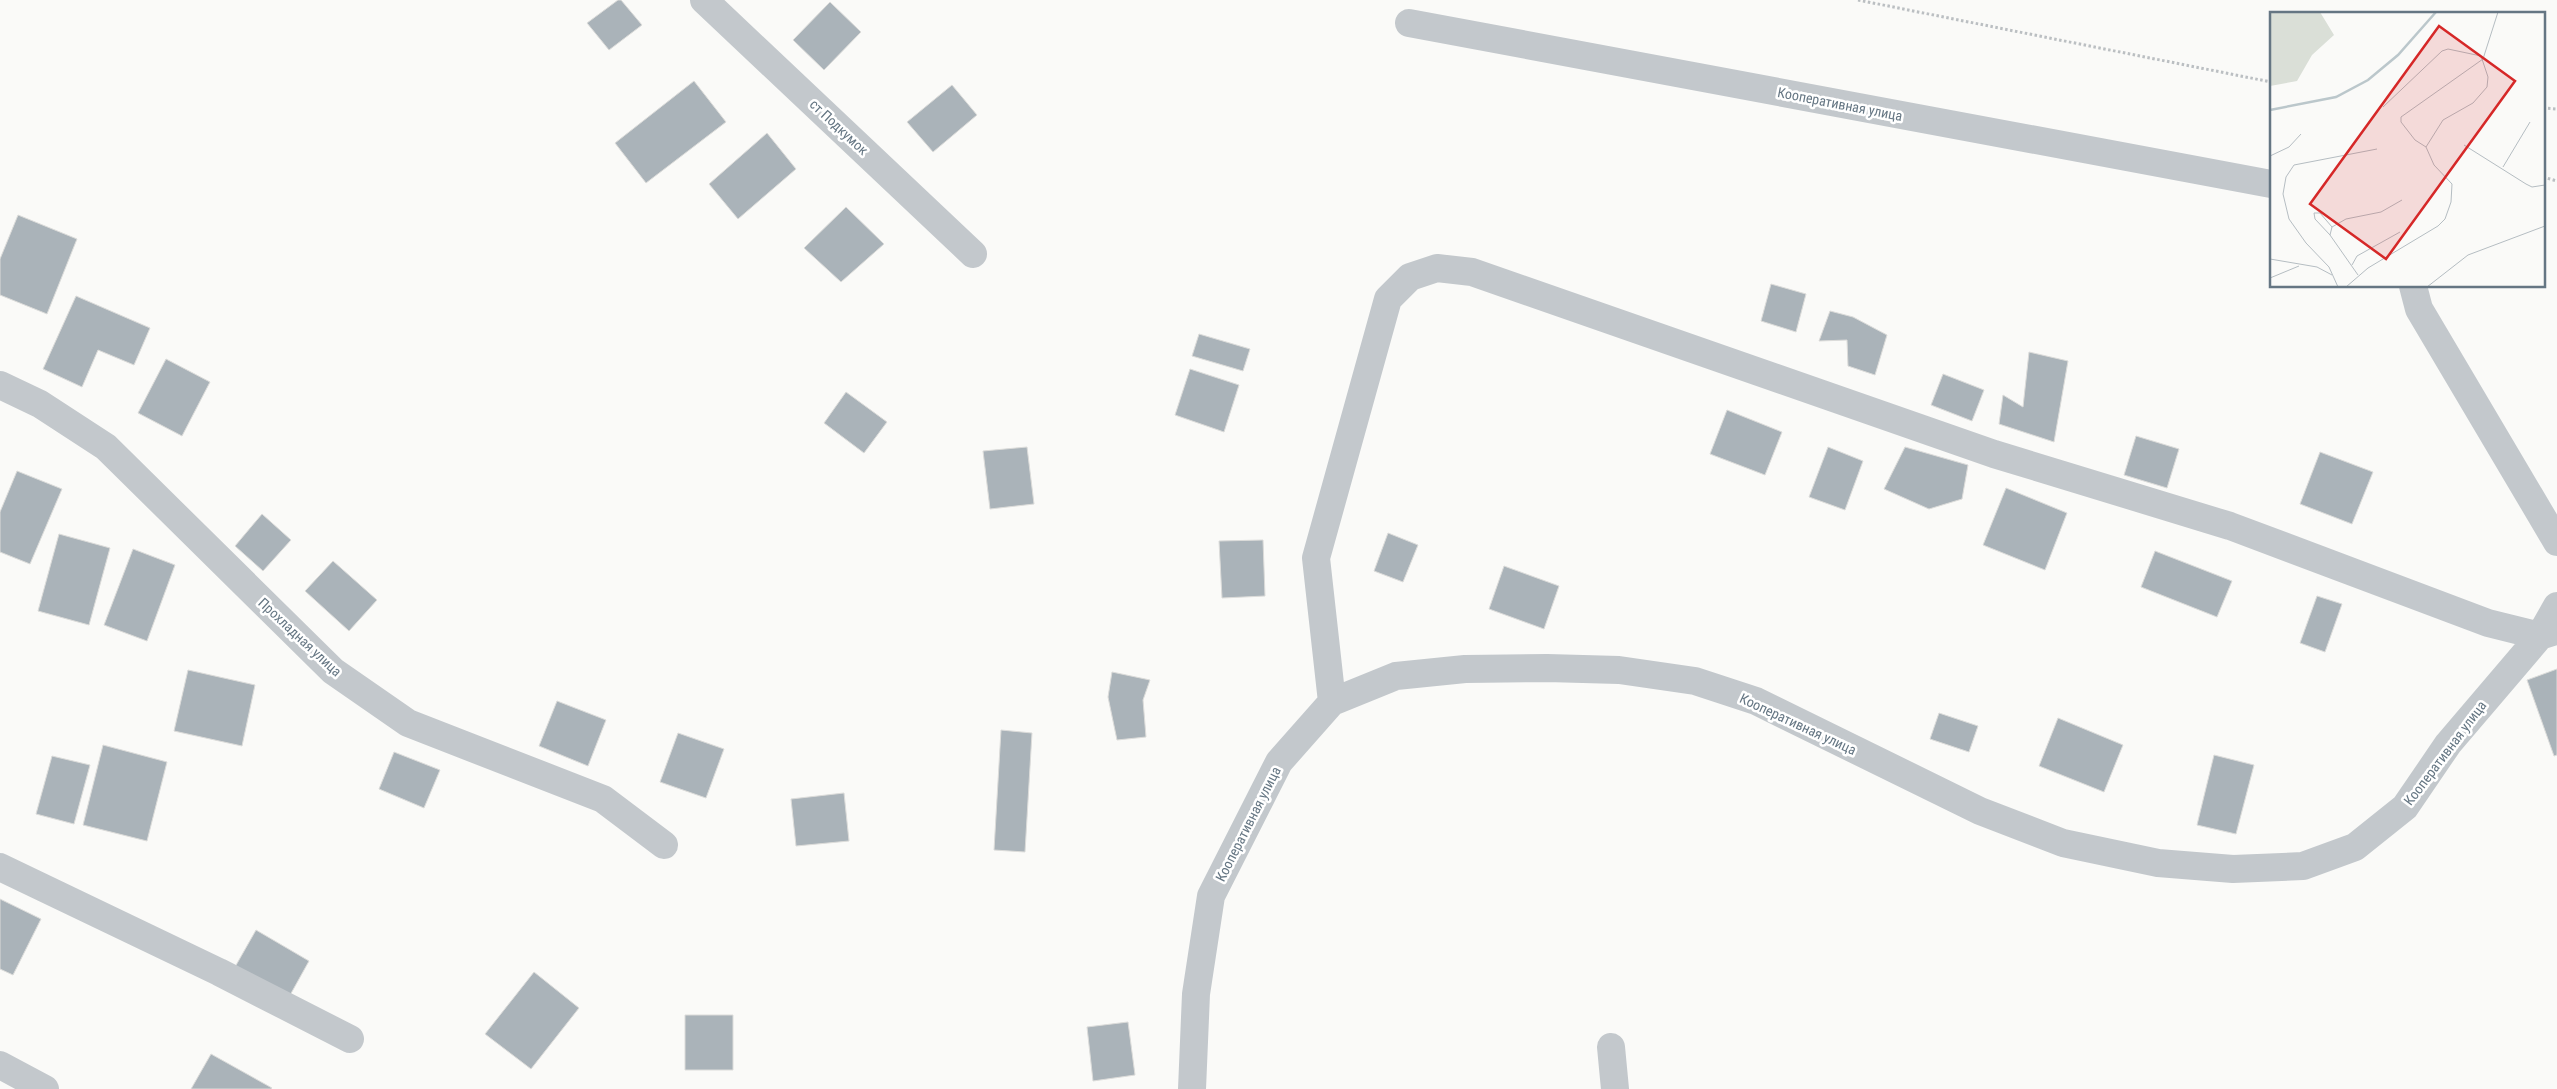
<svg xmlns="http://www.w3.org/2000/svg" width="2557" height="1089" viewBox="0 0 2557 1089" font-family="'Roboto Condensed',sans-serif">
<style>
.building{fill:#aab3b9;stroke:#dcdcda}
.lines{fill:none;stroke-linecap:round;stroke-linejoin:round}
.path{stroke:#bbbfc2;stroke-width:3;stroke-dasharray:2.5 2.5;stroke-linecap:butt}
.minor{stroke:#c3c8cc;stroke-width:28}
.labels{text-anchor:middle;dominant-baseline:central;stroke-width:5;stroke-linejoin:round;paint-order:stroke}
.street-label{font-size:14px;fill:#657683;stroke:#fff}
.inset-river{fill:none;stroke:#bbc7cb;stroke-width:2.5}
.inset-road{fill:none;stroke:#b5bdc2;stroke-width:1}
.view{fill:#d62828;fill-opacity:0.15;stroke:#d62828;stroke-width:2.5}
.inset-edge{fill:none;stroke:#657683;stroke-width:2.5}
</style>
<rect width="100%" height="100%" fill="#fafaf8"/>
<path class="building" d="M618 0H621L642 25 609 50 587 23Z
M830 2 861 32 824 70 793 40Z
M694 81 726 122 646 183 615 143Z
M952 85 977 115 933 152 907 122Z
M767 133 796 169 738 219 709 184Z
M846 207 884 244 841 282 804 248Z
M18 215 77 239 47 314 0 295V259Z
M1771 284 1806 294 1796 332 1761 321Z
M76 296 150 328 134 365 98 350 82 387 43 369Z
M1830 311 1853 317 1887 335 1875 375 1848 366 1847 340 1819 341Z
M1199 334 1250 349 1243 371 1192 356Z
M2029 352 2068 361 2054 442 1999 424 2003 395 2023 407Z
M166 359 210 382 182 436 138 413Z
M1190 369 1239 385 1224 432 1175 415Z
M1943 374 1984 390 1972 421 1931 405Z
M846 392 887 422 864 453 824 423Z
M1727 410 1782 432 1765 475 1710 454Z
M2136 436 2179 449 2167 488 2124 475Z
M1027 447 1034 504 990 509 983 451Z
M1828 447 1863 461 1845 510 1809 497Z
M1905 447 1968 465 1962 499 1929 509 1884 489Z
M2320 452 2373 472 2352 524 2300 504Z
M17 471 62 489 30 564 0 552V512Z
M2006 488 2067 513 2045 570 1983 545Z
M262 514 291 540 263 571 235 546Z
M1388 533 1418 545 1403 582 1374 571Z
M59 534 110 548 89 625 38 611Z
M1263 540 1265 596 1222 598 1219 541Z
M133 549 175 565 147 641 104 625Z
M2155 551 2232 581 2217 617 2141 587Z
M333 561 377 600 349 631 305 591Z
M1504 566 1559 586 1544 629 1489 609Z
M2317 596 2342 604 2325 652 2300 643Z
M2557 669V755L2554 756 2527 680Z
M188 670 255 685 242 746 174 731Z
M1112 672 1150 680 1143 700 1146 737 1117 740 1108 697Z
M557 701 606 720 588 766 539 746Z
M1939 713 1978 726 1969 752 1930 739Z
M2058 718 2123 745 2104 792 2039 766Z
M1001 730 1032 733 1025 852 994 850Z
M678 733 724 749 706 798 660 782Z
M103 745 167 762 147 841 83 825Z
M394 752 440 770 424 808 379 789Z
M2214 755 2254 765 2236 834 2197 825Z
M52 756 90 765 74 824 36 814Z
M844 793 849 841 796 846 791 799Z
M0 899 41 919 13 975 0 969Z
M256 930 309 961 289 997 235 967Z
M534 972 579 1008 531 1069 485 1034Z
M685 1015H733V1070H685Z
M1128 1022 1135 1075 1093 1081 1087 1027Z
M211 1054 272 1088 271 1089H191Z"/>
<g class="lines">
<path class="path" d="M1858 0 2271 82
M2543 108 2557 109
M2543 177 2557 181"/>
<path class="minor" d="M704 0 973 254
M1409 23 2271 184
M2413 286 2419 309 2557 542
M0 385 40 404 106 447 333 671 408 723 603 799 664 845
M1332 702 1316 558 1388 299 1410 277 1437 268 1472 272 1994 454 2230 526 2488 623 2540 636 2556 631
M0 867 219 972 350 1039
M1611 1047 1615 1089
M0 1065 45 1089
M1192 1089 1196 994 1211 896 1279 762 1332 702 1396 676 1465 669 1547 668 1619 670 1695 681 1756 701 1980 811 2063 843 2158 863 2233 869 2303 866 2355 847 2405 807 2448 744 2540 636 2557 606"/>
</g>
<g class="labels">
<g class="street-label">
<text transform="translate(1840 104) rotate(11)">Кооперативная улица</text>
<text transform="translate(839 127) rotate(43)">ст Подкумок</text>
<text transform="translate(300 637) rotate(43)">Прохладная улица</text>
<text transform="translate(1798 724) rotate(25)">Кооперативная улица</text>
<text transform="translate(2445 753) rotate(-53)">Кооперативная улица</text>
<text transform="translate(1248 824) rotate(-63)">Кооперативная улица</text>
</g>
</g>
<g transform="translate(2270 12)">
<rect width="275" height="275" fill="#fafaf8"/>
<path d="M0 0H50L64 23 42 43 27 69 0 74Z" fill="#dadfd7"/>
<path class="inset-river" d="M0 98 66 85 98 68 128 43 166 0"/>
<path class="inset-road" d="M194 133 256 172 262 175 275 173M156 135 145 128 131 110V105L213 47 228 0M0 144 19 135 31 122M233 155 260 110M60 223 45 207 44 201H50L62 215M0 247 47 255 62 263M82 253 87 244 130 220M88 263 60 223 62 215 76 207 111 200 132 188M0 266 29 254M68 275 59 255 36 231 19 207 13 182 16 165 24 153 107 137M76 275 98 256 168 214 175 207 181 190 182 172 164 153 156 135 173 108 203 91 217 75 218 65 211 44 178 37 172 39 113 95M157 275 198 243 275 214"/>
<path class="view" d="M169 14 245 69 116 247 40 192Z"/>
<rect width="275" height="275" class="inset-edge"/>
</g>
</svg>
